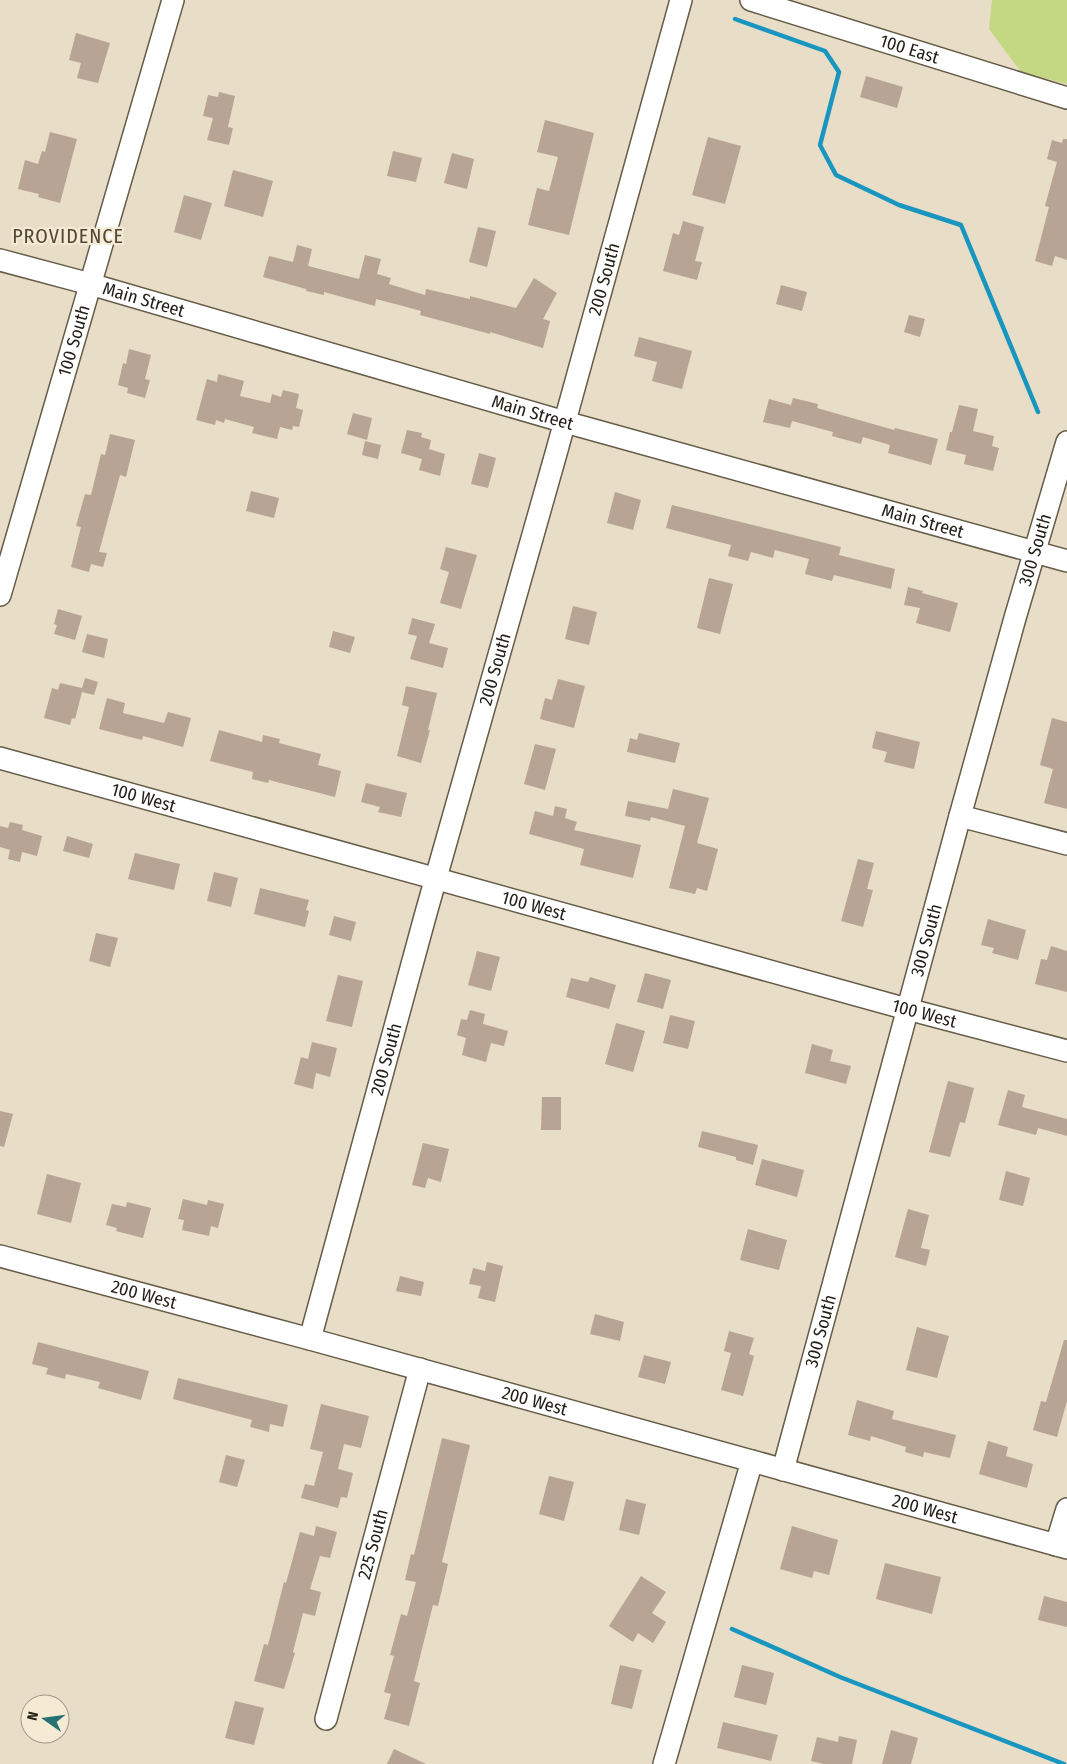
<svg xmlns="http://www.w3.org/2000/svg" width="1067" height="1764" viewBox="0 0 1067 1764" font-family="'Fira Sans Condensed',sans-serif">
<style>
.green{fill:#c4d782}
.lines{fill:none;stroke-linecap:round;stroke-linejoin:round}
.stream{stroke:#1996c0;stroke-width:4.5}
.building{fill:#b7a494}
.minor-casing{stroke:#655c48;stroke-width:24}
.minor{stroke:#fff;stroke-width:21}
.labels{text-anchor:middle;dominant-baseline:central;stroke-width:4.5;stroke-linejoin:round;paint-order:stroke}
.street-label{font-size:18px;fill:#242018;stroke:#f5ebd4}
.quarter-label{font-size:20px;letter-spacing:1px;fill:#504734;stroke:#f5ebd4}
</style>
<rect width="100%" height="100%" fill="#e8ddc7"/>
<path class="green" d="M992 0H1067V84L1021 72 989 29Z"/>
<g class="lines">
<path class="stream" d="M735 19 825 51 839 72 820 145 836 175 899 205 961 225 1038 412
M732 1629 840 1677 1064 1764"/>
</g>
<path class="building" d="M76 33 110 43 98 83 77 78 81 63 69 60Z
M866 76 903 87 897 108 860 97Z
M219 92 235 96 228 127 233 128 229 145 207 140 213 118 203 116 208 95 218 97Z
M545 120 594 133 569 235 528 225 537 188 549 191 558 157 537 152Z
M50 132 77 139 60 203 38 197 39 194 18 189 25 160 38 164 42 151 45 152Z
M708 137 741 146 725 204 692 195Z
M1063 139H1067V260L1055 256 1052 266 1035 261 1049 207 1045 206 1057 162 1047 159 1052 140 1062 143Z
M393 151 422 158 416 182 387 176Z
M452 153 474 159 467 189 444 183Z
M233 170 273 181 263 217 224 206Z
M184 195 212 203 201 240 174 232Z
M683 221 704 227 695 261 702 262 697 280 663 271 673 233 679 235Z
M478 227 496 231 487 267 469 262Z
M297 245 312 249 308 266 359 279 365 255 381 259 377 274 391 278 389 284 425 295 426 289 470 299V296L516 308 534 278 557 293 543 319 550 321 543 348 490 332V334L420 315 421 311 399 305 376 299 375 306 324 292V295L306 291V289L263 277 269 256 293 262Z
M781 285 807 292 802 311 776 304Z
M909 315 925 319 920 337 904 332Z
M639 337 692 351 682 389 652 381 657 362 634 356Z
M129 349 151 355 145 379 150 380 145 398 127 393 128 388 118 385 123 363 126 364Z
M218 374 244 381 240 396 270 403 272 394 281 397 283 390 299 394 296 408 303 410 299 427 293 426 292 430 280 427 277 439 252 433 254 427 225 419 224 423 216 420 215 425 196 420 207 379 217 382Z
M793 398 818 404 817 408 894 430 895 428 938 439 931 465 888 453 890 445 863 437 861 444 832 436 833 432 792 421 790 428 763 422 769 399 791 405Z
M959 405 978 409 973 431 994 436 992 446 999 448 993 471 964 464 966 455 946 450 950 432H952Z
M353 413 372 418 367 440 347 434Z
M407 430 422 433 421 437 431 440 429 449 445 454 440 476 419 470 422 459 401 453Z
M110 434 135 440 126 477 120 475 99 552 107 553 103 567 91 564 89 572 71 567 81 527 76 526 85 494 91 495 101 454 105 455Z
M365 441 381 445 378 459 362 455Z
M479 453 496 458 488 488 471 484Z
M251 491 279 498 274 518 246 511Z
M615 492 641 500 633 530 607 523Z
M672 505 841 547 839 555 895 569 891 589 834 575 832 581 805 574 809 559 775 550 773 558 751 552 748 561 728 556 731 545 666 528Z
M446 547 477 555 461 609 440 603 449 572 440 569Z
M709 578 733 584 720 634 697 628Z
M908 587 923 591 922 593 958 603 950 632 916 623 920 608 904 605Z
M573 606 597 612 589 645 565 639Z
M58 609 82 616 75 640 54 634 57 625 54 624Z
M412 618 435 624 429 643 448 648 443 668 410 659 417 636 408 634Z
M333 631 355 637 350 653 329 647Z
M87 634 108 639 104 658 82 652Z
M85 678 98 682 94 695 82 692 75 719 72 718 70 725 44 718 52 688 58 690 60 683 82 688Z
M558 679 585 686 574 728 540 719 545 698 552 700Z
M406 686 437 693 428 730H430L421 763 397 756 409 707 402 705Z
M107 698 125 703 123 713 164 723 168 712 191 718 183 747 143 736 142 740 99 729Z
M1052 718 1067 722V809L1044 803 1053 769 1040 765Z
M219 730 262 742 263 735 280 739 279 743 321 754 318 765 341 771 335 797 269 780 268 783 252 779 253 772 210 761Z
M876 731 920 742 914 769 884 762 887 752 872 748Z
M639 733 680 743 675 763 627 752 630 738 637 740Z
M535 744 556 749 545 790 524 784Z
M366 783 407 793 401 817 378 812 380 807 361 802Z
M673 789 709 798 697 843 718 849 707 891 697 888 695 894 669 888 685 826 651 817 650 821 625 816 628 801 668 809Z
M555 806 567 809 565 818 577 822 574 830 641 845 633 878 580 865 584 849 529 834 535 811 553 816Z
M10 822 23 825 22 830 42 836 37 856 22 852 20 862 8 859 10 850 0 847V826L8 828Z
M67 836 93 844 89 858 63 851Z
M135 853 180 864 174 890 128 879Z
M858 859 874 863 867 889 873 890 863 927 841 921Z
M214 872 238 878 231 907 207 901Z
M260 888 309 900 306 910 309 911 305 927 254 914Z
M334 916 356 922 351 941 329 935Z
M988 919 1026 930 1018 960 992 953 994 948 981 945Z
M96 933 118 938 110 967 89 961Z
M1051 946 1067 951V992L1035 984 1041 959 1047 960Z
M477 951 500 957 491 991 468 985Z
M645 973 671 980 663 1009 637 1002Z
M338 975 363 981 352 1027 326 1021Z
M590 977 616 985 609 1009 566 997 571 978 588 982Z
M470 1010 485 1014 483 1024 508 1031 504 1046 491 1043 486 1062 462 1055 466 1038 457 1035 461 1019 467 1020Z
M670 1015 695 1021 688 1049 663 1043Z
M616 1023 645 1031 633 1072 605 1064Z
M312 1042 337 1048 330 1077 316 1073 313 1089 294 1084 301 1057 308 1059Z
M812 1044 833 1050 830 1061 851 1066 846 1084 805 1073Z
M948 1081 974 1088 965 1123 960 1122 950 1157 929 1152Z
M1008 1090 1025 1095 1022 1107 1067 1119V1136L1038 1128 1036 1135 998 1125Z
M542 1097H561V1130H541Z
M0 1111 13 1114 4 1147 0 1146Z
M702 1131 758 1145 753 1165 736 1160V1157L698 1147Z
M423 1143 449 1149 441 1182 428 1178 425 1188 412 1185Z
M762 1159 804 1170 797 1197 755 1185Z
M1006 1171 1030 1178 1023 1206 999 1200Z
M47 1174 81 1183 71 1223 37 1214Z
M183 1199 207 1205 208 1200 224 1204 218 1228 211 1226 209 1236 182 1230 184 1220 178 1219Z
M127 1202 151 1208 143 1238 116 1231 117 1228 106 1225 112 1204 126 1207Z
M908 1209 929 1215 921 1248 930 1250 926 1266 895 1257Z
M748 1229 787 1240 779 1270 740 1260Z
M487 1262 503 1266 495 1302 478 1298 481 1286 469 1284 473 1268 485 1271Z
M400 1276 424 1282 421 1296 396 1291Z
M595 1314 624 1322 620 1341 590 1334Z
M917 1327 949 1336 937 1378 906 1370Z
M729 1331 754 1338 749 1354 754 1356 743 1396 721 1390 731 1353 724 1351Z
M1064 1340H1067V1401L1057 1437 1033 1430 1041 1401 1046 1402Z
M38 1342 149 1371 141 1400 98 1388 100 1382 66 1374 65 1379 46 1374 48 1368 32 1364Z
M644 1355 671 1362 665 1384 638 1377Z
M178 1378 288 1405 283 1427 270 1424 269 1432 250 1427 252 1420 173 1399Z
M857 1400 894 1411 892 1419 956 1435 950 1458 924 1452 923 1457 905 1452 906 1447 871 1436 870 1441 848 1435Z
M321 1404 369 1416 361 1448 344 1444 338 1469 353 1473 347 1498 341 1497 338 1508 301 1498 305 1484 314 1486 323 1452 310 1449Z
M442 1438 470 1445 442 1562 448 1564 438 1606 433 1605 414 1681 420 1683 409 1726 384 1719 391 1694 384 1692 394 1656 390 1655 401 1614 407 1616 416 1582 405 1580 411 1554 414 1555Z
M988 1441 1008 1447 1006 1456 1033 1464 1027 1488 979 1474Z
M226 1455 245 1460 237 1487 219 1482Z
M549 1476 574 1482 564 1521 539 1514Z
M626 1499 646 1504 639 1535 619 1530Z
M316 1526 337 1532 330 1558 320 1556 310 1589 321 1592 315 1616 303 1613 293 1652 295 1653 284 1689 254 1681 264 1644 268 1645 284 1582 286 1583 300 1532 314 1536Z
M792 1526 838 1540 829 1575 814 1571 812 1578 780 1569Z
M885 1563 941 1577 932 1614 876 1599Z
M641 1576 666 1592 652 1613 666 1622 653 1643 638 1633 633 1642 609 1626Z
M1044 1596 1067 1602V1627L1038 1620Z
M620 1665 642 1670 632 1709 611 1704Z
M742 1665 774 1673 766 1705 734 1697Z
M235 1701 264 1708 254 1745 225 1738Z
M723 1722 778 1735 771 1761 717 1748Z
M891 1730 918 1738 911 1764H882Z
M839 1736 857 1740 852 1764H824L811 1761 817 1737 838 1742Z
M394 1749 426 1764H387Z"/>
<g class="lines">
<g class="minor-casing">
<g id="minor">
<path id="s1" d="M751 0 1067 98"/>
<path id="s2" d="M0 260 90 284 565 422 1067 561"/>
<path id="s3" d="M0 595 173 0"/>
<path id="s4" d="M0 758 907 1009 1067 1051"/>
<path d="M960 816 1067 844"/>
<path id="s5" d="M0 1256 310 1339 1067 1548"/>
<path id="s6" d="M310 1339 426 913 557 450 681 0"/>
<path id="s7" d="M783 1470 960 816 1015 618 1067 442"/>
<path d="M1056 1545 1067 1509"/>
<path id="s8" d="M326 1719 420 1369"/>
<path d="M664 1764 752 1461"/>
</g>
</g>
<use href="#minor" class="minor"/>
</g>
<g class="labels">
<g class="street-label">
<text stroke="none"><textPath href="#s1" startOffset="166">100 East</textPath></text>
<text stroke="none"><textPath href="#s6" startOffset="1100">200 South</textPath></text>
<text stroke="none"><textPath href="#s2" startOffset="149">Main Street</textPath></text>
<text stroke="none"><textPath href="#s3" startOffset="265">100 South</textPath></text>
<text stroke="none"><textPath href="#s2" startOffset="554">Main Street</textPath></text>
<text stroke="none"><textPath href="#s2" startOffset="959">Main Street</textPath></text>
<text stroke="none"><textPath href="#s7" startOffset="954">300 South</textPath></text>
<text stroke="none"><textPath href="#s6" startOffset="695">200 South</textPath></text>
<text stroke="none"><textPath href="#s4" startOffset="149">100 West</textPath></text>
<text stroke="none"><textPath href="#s4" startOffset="554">100 West</textPath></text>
<text stroke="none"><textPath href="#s7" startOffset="549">300 South</textPath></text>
<text stroke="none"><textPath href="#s4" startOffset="959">100 West</textPath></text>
<text stroke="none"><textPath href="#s6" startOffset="290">200 South</textPath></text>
<text stroke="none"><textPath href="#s5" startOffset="149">200 West</textPath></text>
<text stroke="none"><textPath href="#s7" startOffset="144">300 South</textPath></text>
<text stroke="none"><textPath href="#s5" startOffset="554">200 West</textPath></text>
<text stroke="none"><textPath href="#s5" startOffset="959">200 West</textPath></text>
<text stroke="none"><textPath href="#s8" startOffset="181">225 South</textPath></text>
</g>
<g class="quarter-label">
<text x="68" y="236">PROVIDENCE</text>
</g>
</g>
<g transform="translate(45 1719) rotate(284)"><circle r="24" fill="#f5ebd4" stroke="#a19a89"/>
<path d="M0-4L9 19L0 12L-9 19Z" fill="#267171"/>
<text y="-8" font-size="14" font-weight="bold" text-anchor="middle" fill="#242018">N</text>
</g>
</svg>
